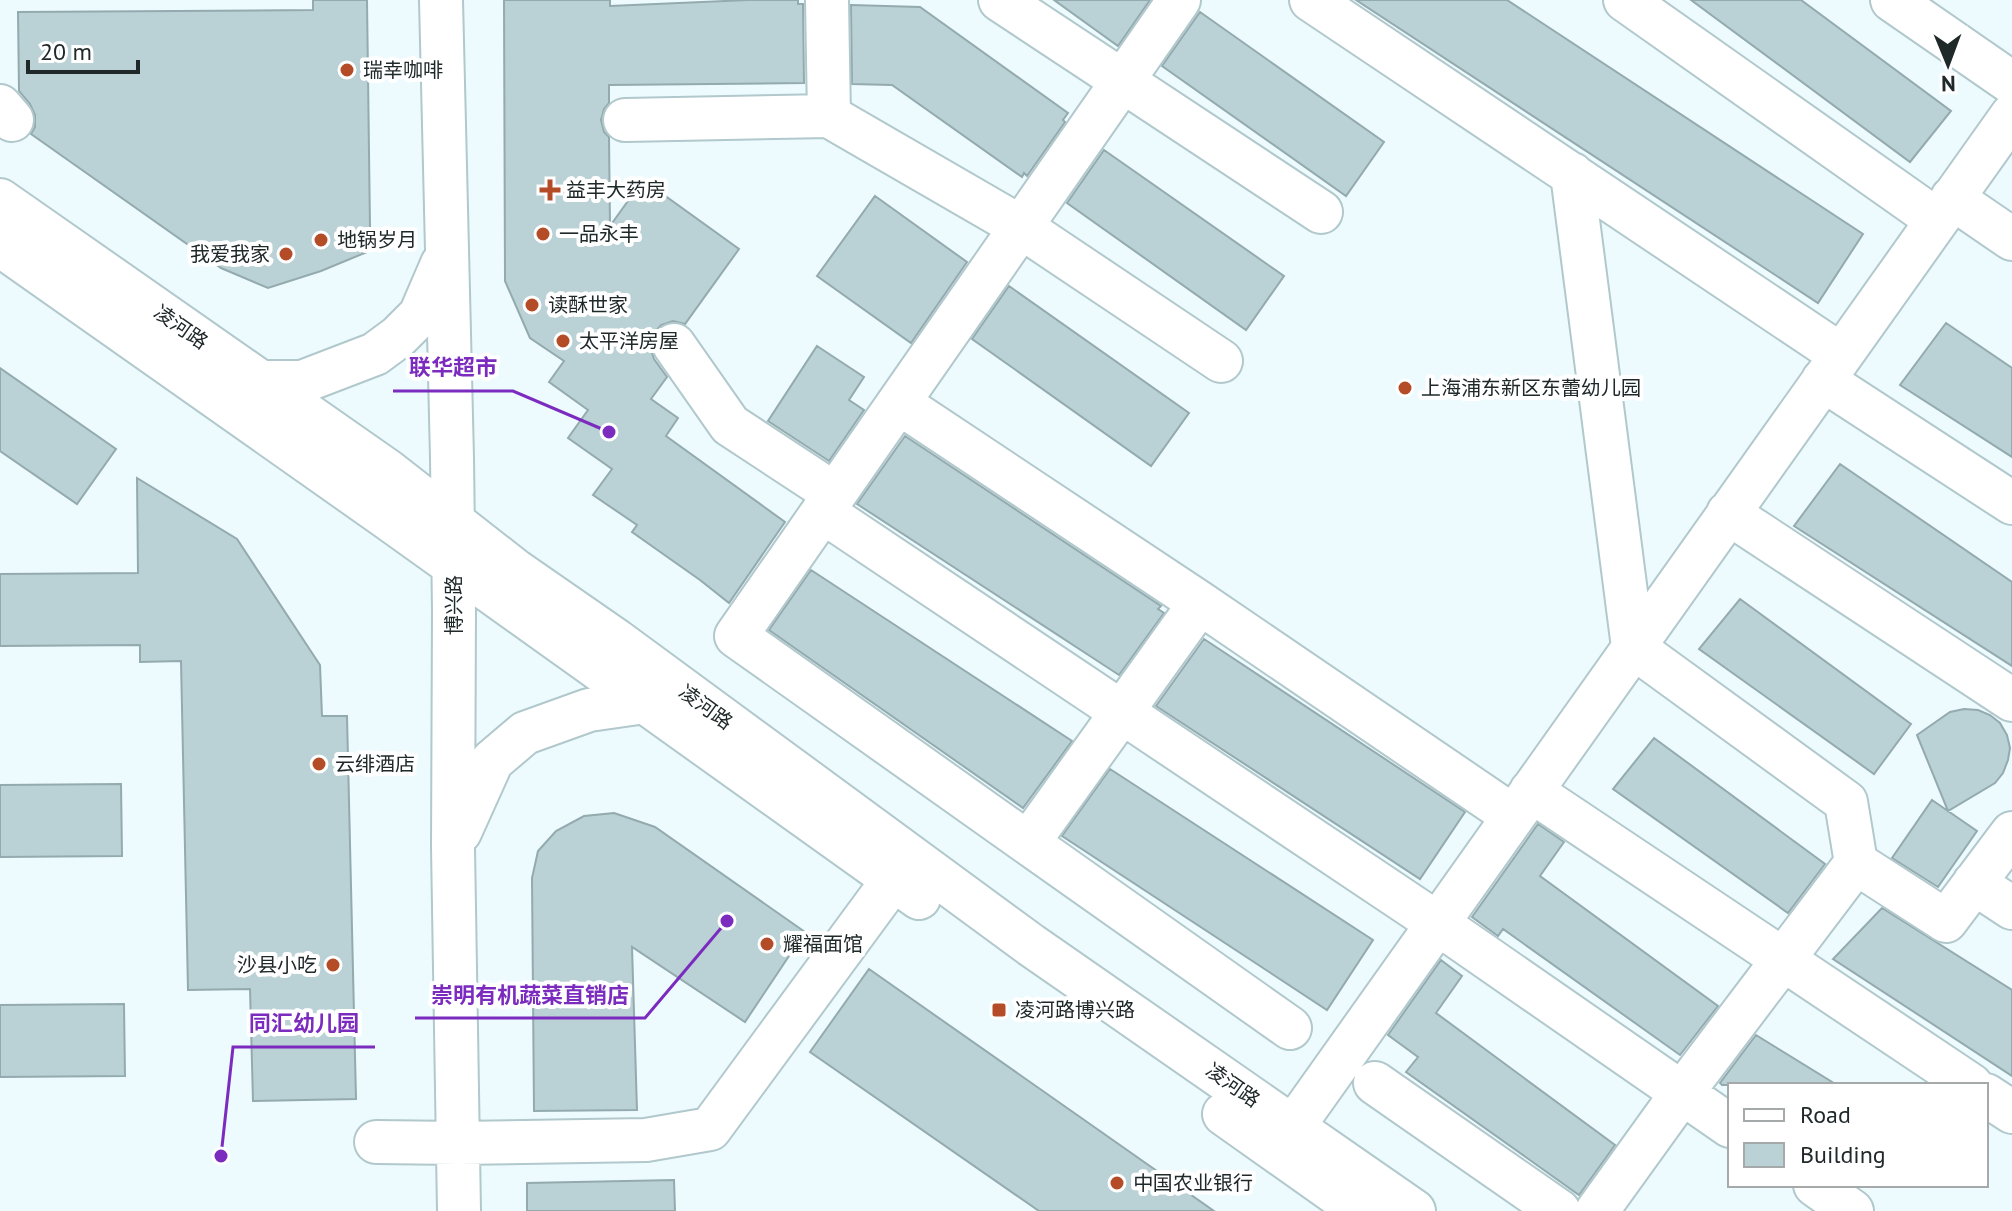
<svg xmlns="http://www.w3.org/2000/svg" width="2012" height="1211" viewBox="0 0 2012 1211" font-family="'PT Sans','Noto Sans SC',sans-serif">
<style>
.building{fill:#bad1d5;stroke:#93aaae;stroke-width:2}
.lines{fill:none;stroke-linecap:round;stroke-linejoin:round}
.minor-casing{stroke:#b1c8cc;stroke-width:46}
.minor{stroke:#fff;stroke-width:42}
.poi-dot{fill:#b34c27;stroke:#fff;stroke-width:3}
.labels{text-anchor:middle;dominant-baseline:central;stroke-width:8;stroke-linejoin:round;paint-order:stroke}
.poi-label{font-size:20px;fill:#20292a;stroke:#fff;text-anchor:start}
.street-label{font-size:20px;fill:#20292a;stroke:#fff}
.leader{fill:none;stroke:#7b2cbf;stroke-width:3}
.callout-dot{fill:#7b2cbf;stroke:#fff;stroke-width:3}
.callout-label{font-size:22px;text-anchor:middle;font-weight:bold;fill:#7b2cbf;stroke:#fff;stroke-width:8;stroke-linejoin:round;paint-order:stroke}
</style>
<rect width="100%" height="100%" fill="#edfbfe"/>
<path class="building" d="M313 0H367L370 228 367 252 321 271 268 288 221 268 31 134 35 127V115L30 104 19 91 18 12 313 10Z
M504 0H610V6L748 0H798V4H803L804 83 609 85V103L604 109 601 120 604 132 609 137 610 226 643 180 739 249 685 324 673 321 661 325 653 334 650 346 654 359 667 377 651 399 678 418 666 436 785 522 729 603 700 580 632 532 637 525 593 495 612 469 568 438 588 410 549 382 564 361 530 338 505 281Z
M1054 0H1150L1118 46Z
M1356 0H1507L1863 234 1818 303Z
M1691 0H1801L1951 111 1910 162Z
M851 5 920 7 1068 113 1063 120 1065 122 1027 176 1024 173 1022 177 892 85 852 84Z
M1200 12 1384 142 1346 196 1162 66Z
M1104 150 1284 276 1246 330 1067 203Z
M875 196 967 262 911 343 817 276Z
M1009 286 1189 413 1151 466 972 339Z
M1946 323 2012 368V457L1900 385Z
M817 346 864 377 849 400 864 410 829 461 768 421Z
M0 368 116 449 77 504 0 451Z
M905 436 1161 606 1158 609 1164 613 1119 675 857 504Z
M1840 464 2012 582V666L1794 526Z
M137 478 237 539 320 665 322 716H347L356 1099 253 1101 250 989 188 990 181 661 140 662V645L0 646V574L138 573Z
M811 570 1072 741 1023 808 769 630Z
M1740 599 1911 724 1874 774 1699 649Z
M1204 639 1465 812 1420 879 1156 706Z
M1964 709 1978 710 1990 715 2000 723 2007 735 2010 748 2008 760 2003 773 1995 783 1948 811 1917 735 1950 712Z
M1654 738 1825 864 1788 913 1613 789Z
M1110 769 1373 940 1327 1010 1062 836Z
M121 784 122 856 0 857V785Z
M1932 800 1977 831 1938 887 1892 858Z
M614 813 655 827 805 932 745 1022 632 947 637 1110 534 1111 532 878 538 851 556 831 584 816Z
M1538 824 1564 842 1540 876 1718 1006 1680 1055 1503 929 1498 936 1472 917Z
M1882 908 2012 990V1076L1833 959Z
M1441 960 1462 976 1436 1013 1615 1145 1579 1195 1406 1072 1418 1057 1388 1035Z
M869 969 1214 1211H1039L810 1052Z
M124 1004 125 1076 0 1077V1005Z
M1756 1035 1837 1085H1722L1720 1083Z
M674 1180 675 1211H527V1183Z"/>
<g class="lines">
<g class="minor-casing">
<path id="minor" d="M441 0 452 458 454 612 453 847 459 1211
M827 0 829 116
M1000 0 1321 212
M1179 0 736 636 1028 843 1200 603
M1311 0 1841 355
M1625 0 1937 220
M1892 0 2012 83
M0 106 12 120
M625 120 829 116 1021 227 1221 361
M1572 174 1633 647 1846 802 1856 863
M1952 198 2012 239
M0 200 388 471 516 571 617 641 1031 945 1414 1211
M0 245 386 517 919 898
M674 345 730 425 835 494
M1823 380 2012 503
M259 382H302L375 354 398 337 420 315 442 264
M899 403 1200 603 1513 816
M823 512 1437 923 1730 1126
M1728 513 2012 700
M1531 791 1971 1085
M460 832 492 761 525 733 589 710 645 702
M1028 843 1290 1028
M1974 883 2012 908
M1375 1083 1559 1211
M1986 1095 2012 1112
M1224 1114 1361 1211
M1293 1127 2012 115
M376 1142 458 1143 646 1140 710 1129 893 880
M1815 1185 1852 1211
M1597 1211 1682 1093 1856 863 1946 921 2012 833"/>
</g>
<use href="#minor" class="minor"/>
</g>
<g class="poi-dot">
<circle cx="347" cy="70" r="8"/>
<path d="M546 178h8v8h8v8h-8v8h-8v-8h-8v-8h8z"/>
<circle cx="543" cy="234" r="8"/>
<circle cx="321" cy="240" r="8"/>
<circle cx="286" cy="254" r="8"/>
<circle cx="532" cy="305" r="8"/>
<circle cx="563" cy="341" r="8"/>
<circle cx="1405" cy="388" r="8"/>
<circle cx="319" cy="764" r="8"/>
<circle cx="767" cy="944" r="8"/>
<circle cx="333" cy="965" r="8"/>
<rect x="991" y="1002" width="16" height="16" rx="4"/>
<circle cx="1117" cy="1183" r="8"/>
</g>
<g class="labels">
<g class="poi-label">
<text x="363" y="70">瑞幸咖啡</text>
<text x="566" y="190">益丰大药房</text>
<text x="559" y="234">一品永丰</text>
<text x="337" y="240">地锅岁月</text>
<text x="270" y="254" text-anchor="end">我爱我家</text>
<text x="548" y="305">读酥世家</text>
<text x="579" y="341">太平洋房屋</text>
<text x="1421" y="388">上海浦东新区东蕾幼儿园</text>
<text x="335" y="764">云绯酒店</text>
<text x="783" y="944">耀福面馆</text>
<text x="317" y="965" text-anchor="end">沙县小吃</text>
<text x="1015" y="1010">凌河路博兴路</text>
<text x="1133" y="1183">中国农业银行</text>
</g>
<g class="street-label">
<text transform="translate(181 327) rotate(35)">凌河路</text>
<text transform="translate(454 605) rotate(-90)">博兴路</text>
<text transform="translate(706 707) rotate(36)">凌河路</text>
<text transform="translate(1233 1085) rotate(35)">凌河路</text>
</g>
</g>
<path class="leader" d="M609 432L513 391H393M727 921L645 1018H415M221 1156L233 1047H375"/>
<g class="callout-dot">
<circle cx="609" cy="432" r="8"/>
<circle cx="727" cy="921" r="8"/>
<circle cx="221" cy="1156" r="8"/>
</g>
<g class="callout-label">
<text x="453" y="375">联华超市</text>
<text x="530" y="1003">崇明有机蔬菜直销店</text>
<text x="304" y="1031">同汇幼儿园</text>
</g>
<rect x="1728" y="1083" width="260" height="104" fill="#ffffff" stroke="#a6a9aa" stroke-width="2"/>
<rect x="1744" y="1109" width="40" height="12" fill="#ffffff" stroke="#a6a9aa" stroke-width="2"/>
<text x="1800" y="1123" font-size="24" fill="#20292a">Road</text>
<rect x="1744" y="1143" width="40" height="24" fill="#bad1d5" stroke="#a6a9aa" stroke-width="2"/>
<text x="1800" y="1163" font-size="24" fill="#20292a">Building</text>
<g transform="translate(1948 64) rotate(179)" stroke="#ffffff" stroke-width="6" paint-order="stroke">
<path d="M0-6L14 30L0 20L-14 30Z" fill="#20292a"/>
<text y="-12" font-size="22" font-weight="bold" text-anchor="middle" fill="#20292a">N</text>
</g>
<path d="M28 60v12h110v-12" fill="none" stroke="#20292a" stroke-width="4"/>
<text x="40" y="60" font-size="24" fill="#20292a" stroke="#ffffff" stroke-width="6" paint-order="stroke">20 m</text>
</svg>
